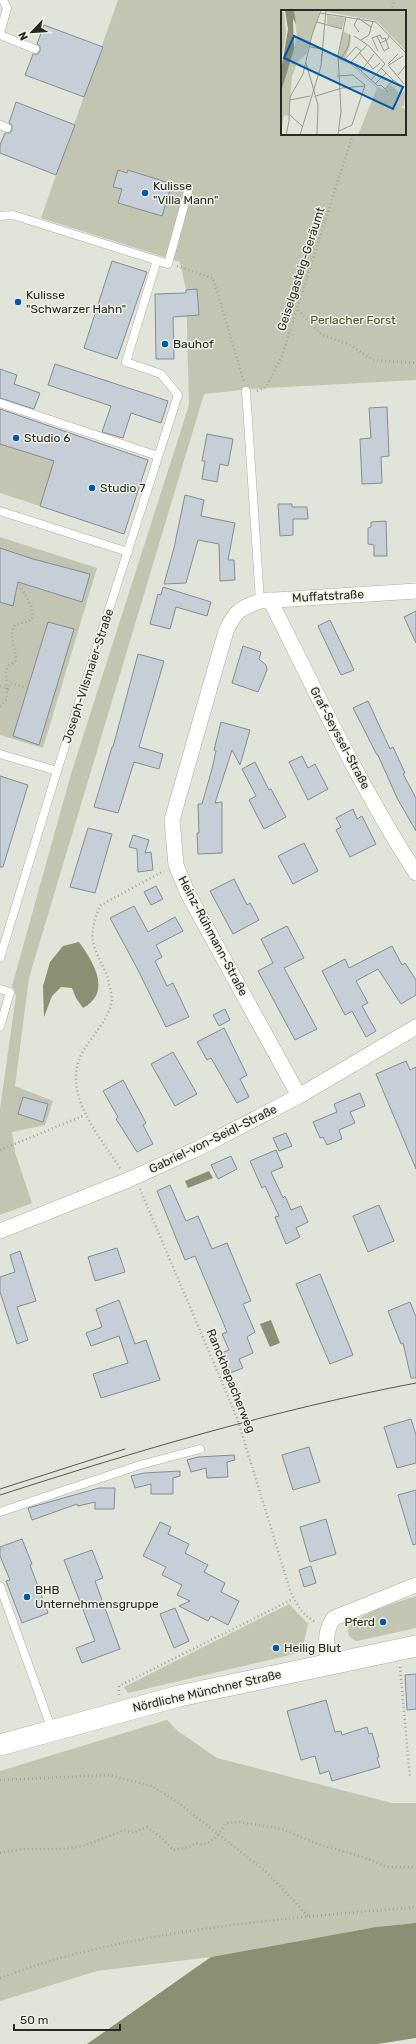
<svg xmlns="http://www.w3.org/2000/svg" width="416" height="2044" viewBox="0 0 416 2044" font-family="Rubik,sans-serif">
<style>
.green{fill:#c1c5b2;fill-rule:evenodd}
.water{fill:#8a9074}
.building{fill:#c6ced7;stroke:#848c95}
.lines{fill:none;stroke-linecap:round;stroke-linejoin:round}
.lane-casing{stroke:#aaada1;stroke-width:9}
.street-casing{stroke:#aaada1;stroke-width:16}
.secondary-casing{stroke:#aaada1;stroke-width:22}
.path{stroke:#a3a59b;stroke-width:2.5;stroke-dasharray:1 3;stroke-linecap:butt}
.lane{stroke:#fff;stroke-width:8}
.street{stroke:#fff;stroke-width:15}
.secondary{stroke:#fff;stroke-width:21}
.tram{stroke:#575852;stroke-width:1}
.poi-dot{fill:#0259a7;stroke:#eef1e5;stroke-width:1.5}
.labels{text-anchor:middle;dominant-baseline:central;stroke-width:3;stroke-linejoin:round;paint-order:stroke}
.poi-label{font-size:12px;fill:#292a25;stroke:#eef1e5;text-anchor:start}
.street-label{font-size:12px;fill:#292a25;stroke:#eef1e5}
.park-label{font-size:12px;fill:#4d5424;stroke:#eef1e5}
.inset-road{fill:none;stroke:#979a90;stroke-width:1}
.view{fill:#0259a7;fill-opacity:0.15;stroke:#0259a7;stroke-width:2}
.inset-edge{fill:none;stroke:#292a25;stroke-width:2}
</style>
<rect width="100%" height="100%" fill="#e1e4d8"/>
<path class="green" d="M118 0H416V380L250 389 204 394 29 978 15 1086 53 1101 45 1125 12 1132 15 1152 32 1203 0 1215V1109L16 996 12 986 71 774 189 405 186 290 180 262 41 218ZM282 11H405V134H282Z
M0 444 54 461 40 506 0 493Z
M0 537 97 568 43 748 0 735Z
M416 1596V1628L357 1641C353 1640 350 1638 348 1633 344 1617 404 1600 416 1596Z
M289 1604 308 1624 303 1647 294 1654 128 1693 124 1687Z
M167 1720 178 1731 217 1758 392 1803H416V1923L376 1927 211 1957 97 1971 0 2001V1771Z"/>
<path class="water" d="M79 942C94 963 112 992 83 1008L76 998 72 988 61 987 52 996 44 1017 43 986 50 962 63 946Z
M209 1171 213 1178 188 1188 185 1181Z
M271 1320 280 1343 270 1347 260 1324Z
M416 1923V2038L377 2044H87L211 1957 376 1927Z"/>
<path class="building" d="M44 25 103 47 84 97 25 75 33 54H38L40 51V46L37 44Z
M16 102 75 125 56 175 0 153V145L5 133H10L12 130V125L9 123Z
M118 170 127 173 128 170 172 184 162 216 118 203 122 189 113 187Z
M112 261 147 272 117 359 84 348Z
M197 289 199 315 173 317 174 359H156L155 294 186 293V290Z
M55 364 168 401 161 423 131 413 123 438 102 432 111 406 48 385Z
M0 369 17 375 14 384 40 393 34 409 0 398Z
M387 407 389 456 381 457 382 483 362 484 360 439 371 438 369 408Z
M0 409 148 460 124 534 40 506 54 461 0 444Z
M207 434 233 439 228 466 220 464 217 482 202 479 205 461H202Z
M185 495 204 500 201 516 235 523 228 560H234L235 580 220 581 219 544 198 540 186 583 164 584 174 548Z
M278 504H292V507H307L308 519H293V535L280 536Z
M386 521 387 556H374V545L368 544V528L371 527V522Z
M0 548 33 559 90 574 82 602 18 582 13 606 0 602Z
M163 587 211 602 207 616 176 607 170 629 150 624 158 594 161 595Z
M416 611V643L404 617Z
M330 620 354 670 341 675 318 626Z
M48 622 74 629 39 745 13 736Z
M243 646 261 652 259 659 266 665 267 670 258 692 232 683Z
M138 654 164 661 139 747 163 754 159 769 134 762 118 813 94 807 112 747H113Z
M368 701 390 749 393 747 405 773 403 774 416 798V831L397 798 378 755H377L353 708Z
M221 722 250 730 240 765 232 750 215 803 222 802V853L198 854 197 833H199L198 804H202L212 769 216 751 214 750Z
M302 756 308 768 315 764 328 789 308 800 289 762Z
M255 762 269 790 271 789 286 817 264 829 249 800 256 796 242 769Z
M0 776 28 785 3 867H0Z
M353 809 357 819 362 816 376 844 350 857 336 830 341 827 336 818Z
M88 828 112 834 95 893 70 887Z
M133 835 149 840 145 853 151 852 153 870 138 872 137 849 129 847Z
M304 843 318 871 293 884 278 856Z
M234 879 247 905 250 903 259 920 233 934 210 891Z
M156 886 163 899 151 905 144 892Z
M134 906 148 932 175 917 183 931 156 945 162 957 155 961 167 986 173 983 189 1017 166 1027 138 970 110 918Z
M287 926 304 958 284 968 317 1029 295 1040 258 971 273 963 261 939Z
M392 946 402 965 405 963 416 980V995L401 1004 378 969 356 981 368 1003 362 1006 376 1031 366 1037 352 1011 345 1015 322 971 345 959 349 968Z
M225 1009 230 1020 219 1026 213 1015Z
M224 1028 247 1075 240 1079 249 1097 237 1103 211 1058 207 1060 197 1042Z
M173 1052 197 1094 175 1106 151 1064Z
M406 1061 410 1070 416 1067V1169L376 1074Z
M123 1080 146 1123 143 1125 153 1144 137 1152 116 1119 118 1117 103 1091Z
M360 1093 365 1106 350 1112 355 1123 339 1130 342 1139 327 1145 323 1137 320 1138 313 1122 337 1112 334 1104Z
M23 1097 48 1104 43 1122 18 1114Z
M286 1133 292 1146 279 1151 273 1138Z
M276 1150 283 1167 271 1172 283 1198 285 1196 291 1210 301 1206 308 1222 296 1228 300 1237 286 1244 275 1217 279 1216 265 1186 262 1188 250 1161Z
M231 1156 237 1169 218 1179 211 1165Z
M170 1185 186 1221 198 1216 212 1249 227 1243 251 1301 243 1304 255 1332 247 1337 253 1353 239 1359 243 1368 225 1375 217 1355 229 1350 222 1334 227 1332 195 1256 185 1260 157 1191Z
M379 1205 394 1241 368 1252 353 1216Z
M117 1248 125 1272 95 1281 88 1257Z
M20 1251 36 1301 17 1307 28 1340 17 1344 0 1292V1277L15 1272 10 1255Z
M320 1274 353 1355 330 1364 296 1284Z
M119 1300 135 1344 146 1340 160 1380 101 1398 93 1374 128 1363 119 1336 91 1346 86 1333 102 1327 96 1309Z
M410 1302 416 1317V1378H411L403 1343 401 1344 388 1311Z
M411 1419 416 1435V1463L397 1468 384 1427Z
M309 1447 320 1482 293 1490 282 1455Z
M234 1455 235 1460 227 1462 228 1477 207 1478 206 1468 191 1472 187 1460 198 1457Z
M180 1471V1476L173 1478V1494H151V1484L135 1488 131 1476 144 1473Z
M99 1488H115L114 1509H95V1502L78 1506 77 1504 32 1520 28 1508Z
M416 1490V1544L413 1545 398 1495Z
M326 1519 336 1554 310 1562 300 1527Z
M160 1522 171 1527 168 1534 189 1544 185 1553 208 1565 204 1572 225 1583 221 1592 239 1601 228 1625 211 1616 208 1621 179 1606 190 1601 177 1595 182 1585 162 1575 166 1567 143 1556Z
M22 1539 32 1564 30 1565 48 1613 22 1623 6 1581 10 1580 0 1556V1547Z
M92 1550 103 1578 95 1581 120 1649 82 1663 76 1648 95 1641 64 1560Z
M311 1566 316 1583 304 1587 299 1570Z
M175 1608 189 1641 174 1648 160 1614Z
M416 1674V1709L407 1710 405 1675Z
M326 1700 335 1732 341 1731 342 1735 367 1727 369 1734 372 1733 379 1757 377 1758 380 1767 332 1781 329 1771 320 1774 315 1756 301 1760 287 1711Z"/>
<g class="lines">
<g class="lane-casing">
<path id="lane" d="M0 34 7 8 3 0
M0 35 35 49
M0 125 7 128
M0 216 13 215 168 264 189 188
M246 391 260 601
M0 403 158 456
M0 511 128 552
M0 754 57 771
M0 958 57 771 178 395 161 374 126 362 157 260
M0 989 10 992 0 1027
M0 1512 140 1465 200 1449
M0 1586 52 1730"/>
</g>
<g class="street-casing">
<path id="street" d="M270 600C316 692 360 787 416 873
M299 1096 187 892 176 865 172 820 226 631C235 611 240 608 260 601L416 591
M0 1231 128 1180 199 1148 299 1096 416 1027
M329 1664C327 1646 323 1633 334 1618L416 1585"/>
</g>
<g class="secondary-casing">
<path id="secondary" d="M0 1745 179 1696 416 1646"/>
</g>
<path class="path" d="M391 11 395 0
M177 266 213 278 244 382
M298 310 322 335 350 345 373 360 416 363
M257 391 266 387 282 356 353 134
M0 686 8 689 10 683 28 688
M0 706 7 699 6 671 8 666 15 662C18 649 7 636 15 625L29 621 33 617 31 605 18 582
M0 1150 85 1115
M120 1168C98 1134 58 1090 85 1048 94 1034 110 1017 112 1000 112 997 111 992 110 988 107 970 99 962 94 946 90 933 95 916 101 905L164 871
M140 1189 237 1418 291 1593C297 1605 303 1616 316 1622
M400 1667 410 1778
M119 1695V1686L293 1599
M0 1780 109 1775 152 1786 180 1804 265 1871 308 1916
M0 1853 23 1849H60L84 1846 124 1830 133 1833 147 1827 164 1840 173 1850 189 1847 196 1843C209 1849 220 1832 226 1823L239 1822 282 1829 318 1844 366 1858 387 1867H416
M0 1978C129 1929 280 1919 416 1907"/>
<use href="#lane" class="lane"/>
<use href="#street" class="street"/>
<use href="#secondary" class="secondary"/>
<path class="tram" d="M0 1489 125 1449
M0 1495C137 1451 274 1410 416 1383"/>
</g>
<g class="poi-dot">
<circle cx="145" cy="193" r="4"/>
<circle cx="18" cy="302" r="4"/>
<circle cx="165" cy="344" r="4"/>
<circle cx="16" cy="438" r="4"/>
<circle cx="92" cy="488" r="4"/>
<circle cx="27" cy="1597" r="4"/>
<circle cx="383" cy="1622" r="4"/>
<circle cx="276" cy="1648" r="4"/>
</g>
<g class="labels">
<g class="poi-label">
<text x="153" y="186">Kulisse<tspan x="153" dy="14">"Villa Mann"</tspan></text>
<text x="26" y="295">Kulisse<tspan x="26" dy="14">"Schwarzer Hahn"</tspan></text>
<text x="173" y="344">Bauhof</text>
<text x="24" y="438">Studio 6</text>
<text x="100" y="488">Studio 7</text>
<text x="35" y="1590">BHB<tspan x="35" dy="14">Unternehmensgruppe</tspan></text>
<text x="375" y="1622" text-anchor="end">Pferd</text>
<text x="284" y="1648">Heilig Blut</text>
</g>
<g class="street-label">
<text transform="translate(301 269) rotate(-72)">Geiselgasteig-Geräumt</text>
<text transform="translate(328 596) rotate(-3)">Muffatstraße</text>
<text transform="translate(88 676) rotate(-72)">Joseph-Vilsmaier-Straße</text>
<text transform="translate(340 738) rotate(62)">Graf-Seyssel-Straße</text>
<text transform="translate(213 936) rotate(62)">Heinz-Rühmann-Straße</text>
<text transform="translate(213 1139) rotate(-26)">Gabriel-von-Seidl-Straße</text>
<text transform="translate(231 1381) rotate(68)">Ranckhepacherweg</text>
<text transform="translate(207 1691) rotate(-13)">Nördliche Münchner Straße</text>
</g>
<g class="park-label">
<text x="353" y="320">Perlacher Forst</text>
</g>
</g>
<g transform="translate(281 10)">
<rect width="125" height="125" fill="#e1e4d8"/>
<path d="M13 0H39L26 43 16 53 11 66 8 106 3 105 0 119V82L16 27ZM125 0V41L96 11 41 1ZM1 2H3L5 24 0 52ZM46 5 64 8 61 19 46 14ZM62 21 70 26 69 36 64 48 96 77 104 80 109 74 119 83 125 81 123 96H119L125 100V125H77L96 78 69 54 57 49Z" fill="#c1c5b2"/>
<path d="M4 0H13L15 14 12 9 13 39 0 82V61L7 19Z" fill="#8a9074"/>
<path class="inset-road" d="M39 3 95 12 125 43M36 12 61 19M78 22 73 15 77 8 90 17M73 26 87 35 104 54M96 26 103 41 108 38M80 30 88 25 92 11M99 33 106 30 109 25M29 37 42 39 40 51M80 41 75 37 64 49 69 53 86 35M97 41 91 28 99 25 101 29 104 28 108 39M78 42 92 59 99 53M61 47 67 37 69 24M70 52 97 76 100 75 104 79M25 53 37 95 36 125M107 54 117 44M107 55 123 74M108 55 122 46M100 58 112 70M80 61 93 44M117 65 125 55M56 66 72 65 84 75 71 115 58 121M90 70 104 54M112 70 122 77M94 74 105 63M107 82 104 79 112 70M35 86 61 78 83 76M9 90 29 86M9 105 22 117M5 125 8 111 9 87 22 64 31 25 40 0M19 125 40 56 45 0M57 125 60 101 57 45 65 7"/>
<path class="view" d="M13 26 122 77 112 99 3 48Z"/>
<rect width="125" height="125" class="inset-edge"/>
</g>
<g transform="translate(32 32) rotate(245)" stroke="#eef1e5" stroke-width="3" paint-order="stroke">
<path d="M0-3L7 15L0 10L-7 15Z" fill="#292a25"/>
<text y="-6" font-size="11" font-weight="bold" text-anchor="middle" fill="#292a25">N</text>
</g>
<path d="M14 2024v6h106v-6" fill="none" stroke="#292a25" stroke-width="2"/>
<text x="20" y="2024" font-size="12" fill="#292a25" stroke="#eef1e5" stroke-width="3" paint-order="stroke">50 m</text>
</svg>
